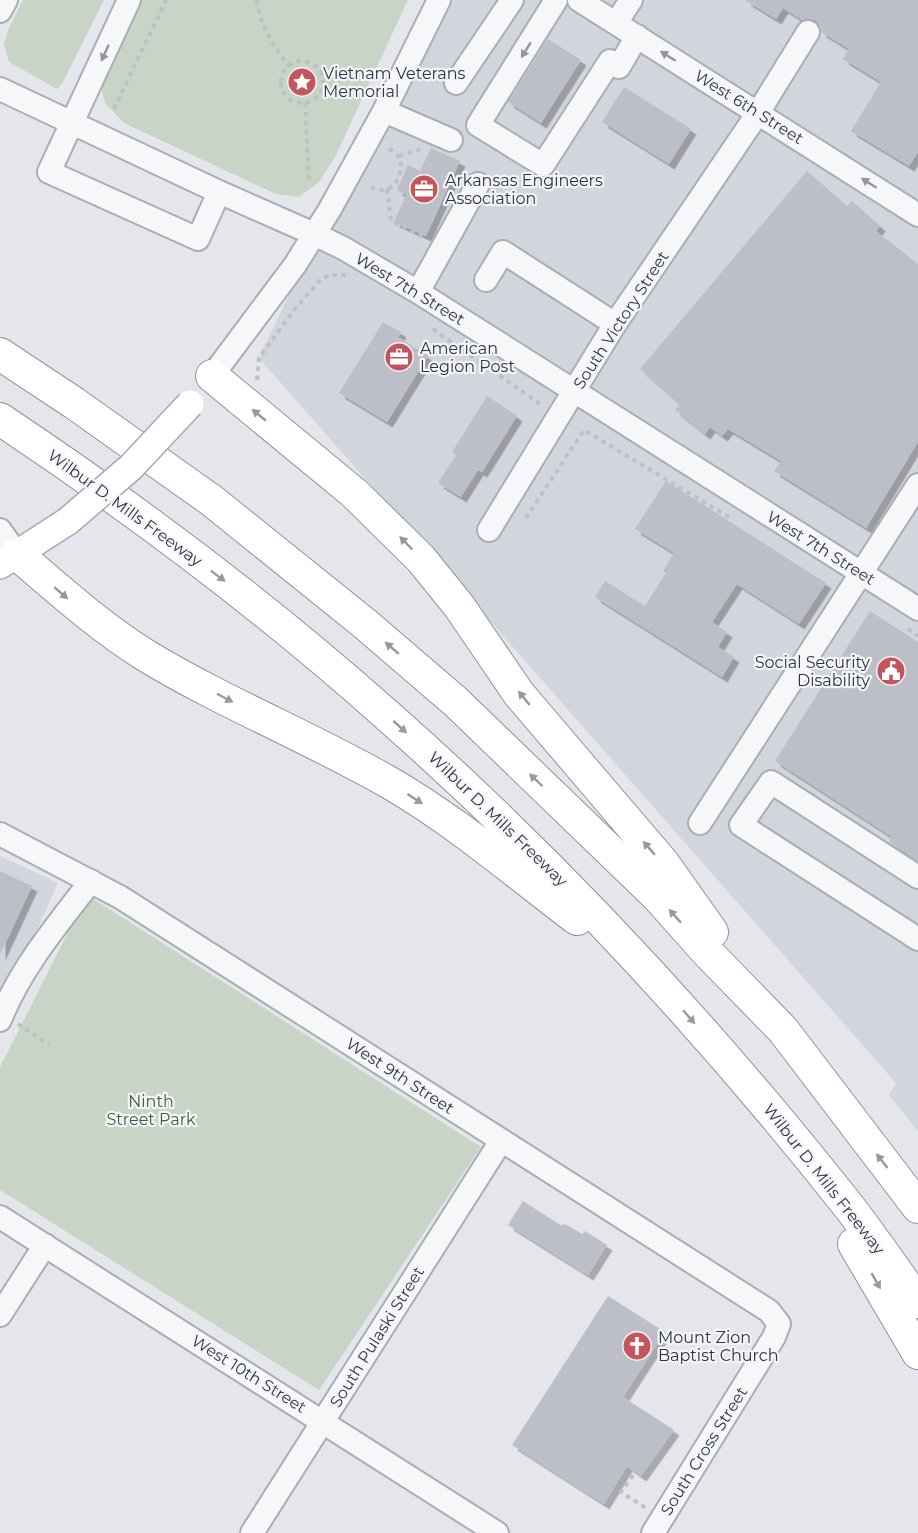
<svg xmlns="http://www.w3.org/2000/svg" width="918" height="1533" viewBox="0 0 918 1533" font-family="Montserrat,sans-serif">
<style>
.built{fill:#d2d5dc}
.green{fill:#c8d4c6}
.building{fill:#bcbfc7;filter:url(#shadow)}
.lines{fill:none;stroke-linecap:round;stroke-linejoin:round}
.minor-casing{stroke:#a9adb5;stroke-width:26}
.major-casing{stroke:#a4aab5;stroke-width:30}
.highway-casing{stroke:#8d93a0;stroke-width:34}
.path{stroke:#bec0c6;stroke-width:4;stroke-dasharray:4.5 4.5;stroke-linecap:butt}
.minor{stroke:#f6f7f9;stroke-width:22}
.major{stroke:#fff;stroke-width:27}
.highway{stroke:#fff;stroke-width:32}
.major-bridge-casing{stroke:#a4aab5;stroke-width:30;stroke-linecap:butt}
.major-bridge{stroke:#fff;stroke-width:27}
.oneway{fill:#92959e}
.oneway2{fill:#9699a0}
.labels{text-anchor:middle;dominant-baseline:central;stroke-width:4.5;stroke-linejoin:round;paint-order:stroke}
.poi-label{font-size:16px;fill:#2d3342;stroke:#f4f5f8;text-anchor:start}
.street-label{font-size:16px;fill:#2d3342;stroke:#f4f5f8}
.park-label{font-size:16px;fill:#3f5c3b;stroke:#f4f5f8}
</style>
<defs>
<filter id="shadow"><feDropShadow dx="5.5" dy="5.5" stdDeviation="0" flood-color="#0004"/></filter>
</defs>
<rect width="100%" height="100%" fill="#e4e6eb"/>
<path class="built" d="M428 0H918V1131L889 1095 896 1083 259 358Z
M0 856 58 883 0 1013Z"/>
<path class="green" d="M23 0H104L62 84 57 89 9 62 4 45 8 30Z
M143 0H408L335 157 319 182 299 197 276 194 124 123 105 103 101 88Z
M87 895 481 1147 319 1390 0 1190V1067Z"/>
<path class="building" d="M745 0H918V152L909 166 851 131 881 82 843 59 849 49 821 32 820 25 815 20 809 19 802 20 783 8 776 19Z
M548 39 581 60 541 123 508 102Z
M624 87 691 129 669 164 602 122Z
M431 148 460 161 426 236 394 222 406 195 397 190 408 165 420 171Z
M807 171 847 206 852 201 880 226 876 231 918 264V442L866 528 774 471 781 461 728 429 722 436 710 427 705 434 675 410 680 404 640 369Z
M383 322 401 332 398 337 428 356 387 422 339 393Z
M487 396 517 416 482 472 478 470 461 497 438 483 456 455 452 452Z
M666 481 826 583 799 624 737 584 712 622 727 632 718 647 734 657 722 677 595 597 605 581 645 606 666 573 663 571 674 553 635 529Z
M870 611 918 642V861L889 842 892 837 775 761Z
M0 871 32 886 0 955Z
M523 1201 562 1226 563 1224 569 1226 582 1234 585 1231 607 1245 588 1275 508 1225Z
M608 1296 665 1332 623 1397 674 1430 641 1476 627 1466 604 1504 512 1445Z"/>
<g class="lines">
<g class="minor-casing">
<path id="minor" d="M129 0 49 172 198 239 219 192
M556 0 478 125 543 165 610 61 619 67 637 36
M579 0 918 215
M0 11 6 0
M616 23 631 0
M456 83 512 0
M0 89 219 192 314 234 343 248 418 292 918 609
M384 111 451 140
M486 280 503 252 615 324
M418 292 478 184
M212 376 295 265 330 209 384 111 439 0
M0 530 17 554
M489 530 615 324 758 113 808 32
M700 823 918 485
M0 834 120 897 769 1311 779 1324 774 1337 653 1533
M918 877 771 782 741 825 918 939
M0 1020C20 969 57 925 91 881
M0 1217 497 1533
M0 1315 45 1245
M252 1533 501 1141"/>
</g>
<g class="major-casing">
<path id="major" d="M0 565 68 521"/>
</g>
<g class="highway-casing">
<path id="highway" d="M0 354 74 403 211 500 364 623 456 702 658 897 707 952 783 1030 918 1207
M212 376 354 493 421 559 459 606 519 694 664 864 712 932
M0 419C135 509 267 608 388 716 557 865 710 1031 850 1208 873 1238 895 1270 918 1302
M17 554C59 590 99 626 145 655 224 703 310 737 390 783 457 822 516 873 577 919
M854 1244 918 1353"/>
</g>
<path class="path" d="M257 0C260 26 273 45 289 66
M281 82a21 21 0 1 1 42 0a21 21 0 1 1-42 0Z
M305 103 309 184
M114 109 166 0
M399 156 421 149
M371 187C375 189 381 191 385 190 397 187 405 169 399 158 397 154 392 151 389 148
M387 189 391 221 426 237
M433 329 543 406
M257 380 259 358 294 310 321 279 330 275H346
M526 518 584 430 732 519
M908 629 918 636
M18 1024 49 1045
M633 1475 621 1492 646 1508"/>
<use href="#minor" class="minor"/>
<use href="#major" class="major"/>
<use href="#highway" class="highway"/>
<g class="major-bridge-casing">
<path id="major-bridge" d="M68 521 131 467 190 404"/>
</g>
<use href="#major-bridge" class="major-bridge"/>
</g>
<defs><path id="oneway-solid" d="M-6-.8H1V-3.2L6.5 0L1 3.2V.8H-6Z" transform="scale(1.5)"/></defs>
<g class="oneway">
<use href="#oneway-solid" transform="translate(526 50) rotate(122)"/>
<use href="#oneway-solid" transform="translate(105 53) rotate(115)"/>
<use href="#oneway-solid" transform="translate(668 56) rotate(-148)"/>
<use href="#oneway-solid" transform="translate(869 183) rotate(-148)"/>
</g>
<g class="oneway2">
<use href="#oneway-solid" transform="translate(259 415) rotate(-140)"/>
<use href="#oneway-solid" transform="translate(406 543) rotate(-134)"/>
<use href="#oneway-solid" transform="translate(218 576) rotate(37)"/>
<use href="#oneway-solid" transform="translate(61 593) rotate(41)"/>
<use href="#oneway-solid" transform="translate(392 648) rotate(-139)"/>
<use href="#oneway-solid" transform="translate(225 698) rotate(28)"/>
<use href="#oneway-solid" transform="translate(524 698) rotate(-129)"/>
<use href="#oneway-solid" transform="translate(400 727) rotate(42)"/>
<use href="#oneway-solid" transform="translate(536 780) rotate(-136)"/>
<use href="#oneway-solid" transform="translate(415 799) rotate(33)"/>
<use href="#oneway-solid" transform="translate(649 848) rotate(-131)"/>
<use href="#oneway-solid" transform="translate(675 916) rotate(-132)"/>
<use href="#oneway-solid" transform="translate(689 1017) rotate(49)"/>
<use href="#oneway-solid" transform="translate(882 1161) rotate(-128)"/>
<use href="#oneway-solid" transform="translate(876 1281) rotate(60)"/>
</g>
<defs>
<g id="sight-disc" transform="scale(1.5)"><circle r="9.5" fill="#c4555d" stroke="#f4f5f8"/><path d="M0-6L1.8-2.2L6-1.7L2.9 1.2L3.7 5.4L0 3.3L-3.7 5.4L-2.9 1.2L-6-1.7L-1.8-2.2Z" fill="#fff"/></g>
<g id="office-disc" transform="scale(1.5)"><circle r="9.5" fill="#c4555d" stroke="#f4f5f8"/><path d="M-6-3h4V-5.5h4V-3h4V5H-6ZM-1-4.5V-3h2v-1.5ZM-6 0V1H6V0Z" fill="#fff"/></g>
<g id="civic-disc" transform="scale(1.5)"><circle r="9.5" fill="#c4555d" stroke="#f4f5f8"/><path d="M-.6-6.5H3V-4.5H.6V-3L4-1V1h2V6H-6V1h2V-1L-.6-3ZM-1.2 2.5V6h2.4V2.5Z" fill="#fff"/></g>
<g id="church-disc" transform="scale(1.5)"><circle r="9.5" fill="#c4555d" stroke="#f4f5f8"/><path d="M-1.2-6h2.4v3.5h3.3v2.4h-3.3V6h-2.4V-.1h-3.3v-2.4h3.3Z" fill="#fff"/></g>
</defs>
<g fill-rule="evenodd">
<use href="#sight-disc" x="302" y="82"/>
<use href="#office-disc" x="424" y="189"/>
<use href="#office-disc" x="399" y="357"/>
<use href="#civic-disc" x="891" y="671"/>
<use href="#church-disc" x="637" y="1346"/>
</g>
<g class="labels">
<g class="poi-label">
<text x="323" y="73">Vietnam Veterans<tspan x="323" dy="18">Memorial</tspan></text>
<text x="445" y="180">Arkansas Engineers<tspan x="445" dy="18">Association</tspan></text>
<text x="420" y="348">American<tspan x="420" dy="18">Legion Post</tspan></text>
<text x="870" y="662" text-anchor="end">Social Security<tspan x="870" dy="18">Disability</tspan></text>
<text x="658" y="1337">Mount Zion<tspan x="658" dy="18">Baptist Church</tspan></text>
</g>
<g class="street-label">
<text transform="translate(749 107) rotate(32)">West 6th Street</text>
<text transform="translate(410 289) rotate(31)">West 7th Street</text>
<text transform="translate(621 320) rotate(-57)">South Victory Street</text>
<text transform="translate(125 508) rotate(36)">Wilbur D. Mills Freeway</text>
<text transform="translate(821 548) rotate(32)">West 7th Street</text>
<text transform="translate(498 819) rotate(44)">Wilbur D. Mills Freeway</text>
<text transform="translate(400 1076) rotate(33)">West 9th Street</text>
<text transform="translate(824 1179) rotate(52)">Wilbur D. Mills Freeway</text>
<text transform="translate(377 1337) rotate(-58)">South Pulaski Street</text>
<text transform="translate(249 1374) rotate(32)">West 10th Street</text>
<text transform="translate(704 1451) rotate(-58)">South Cross Street</text>
</g>
<g class="park-label">
<text x="151" y="1101">Ninth<tspan x="151" dy="18">Street Park</tspan></text>
</g>
</g>
</svg>
